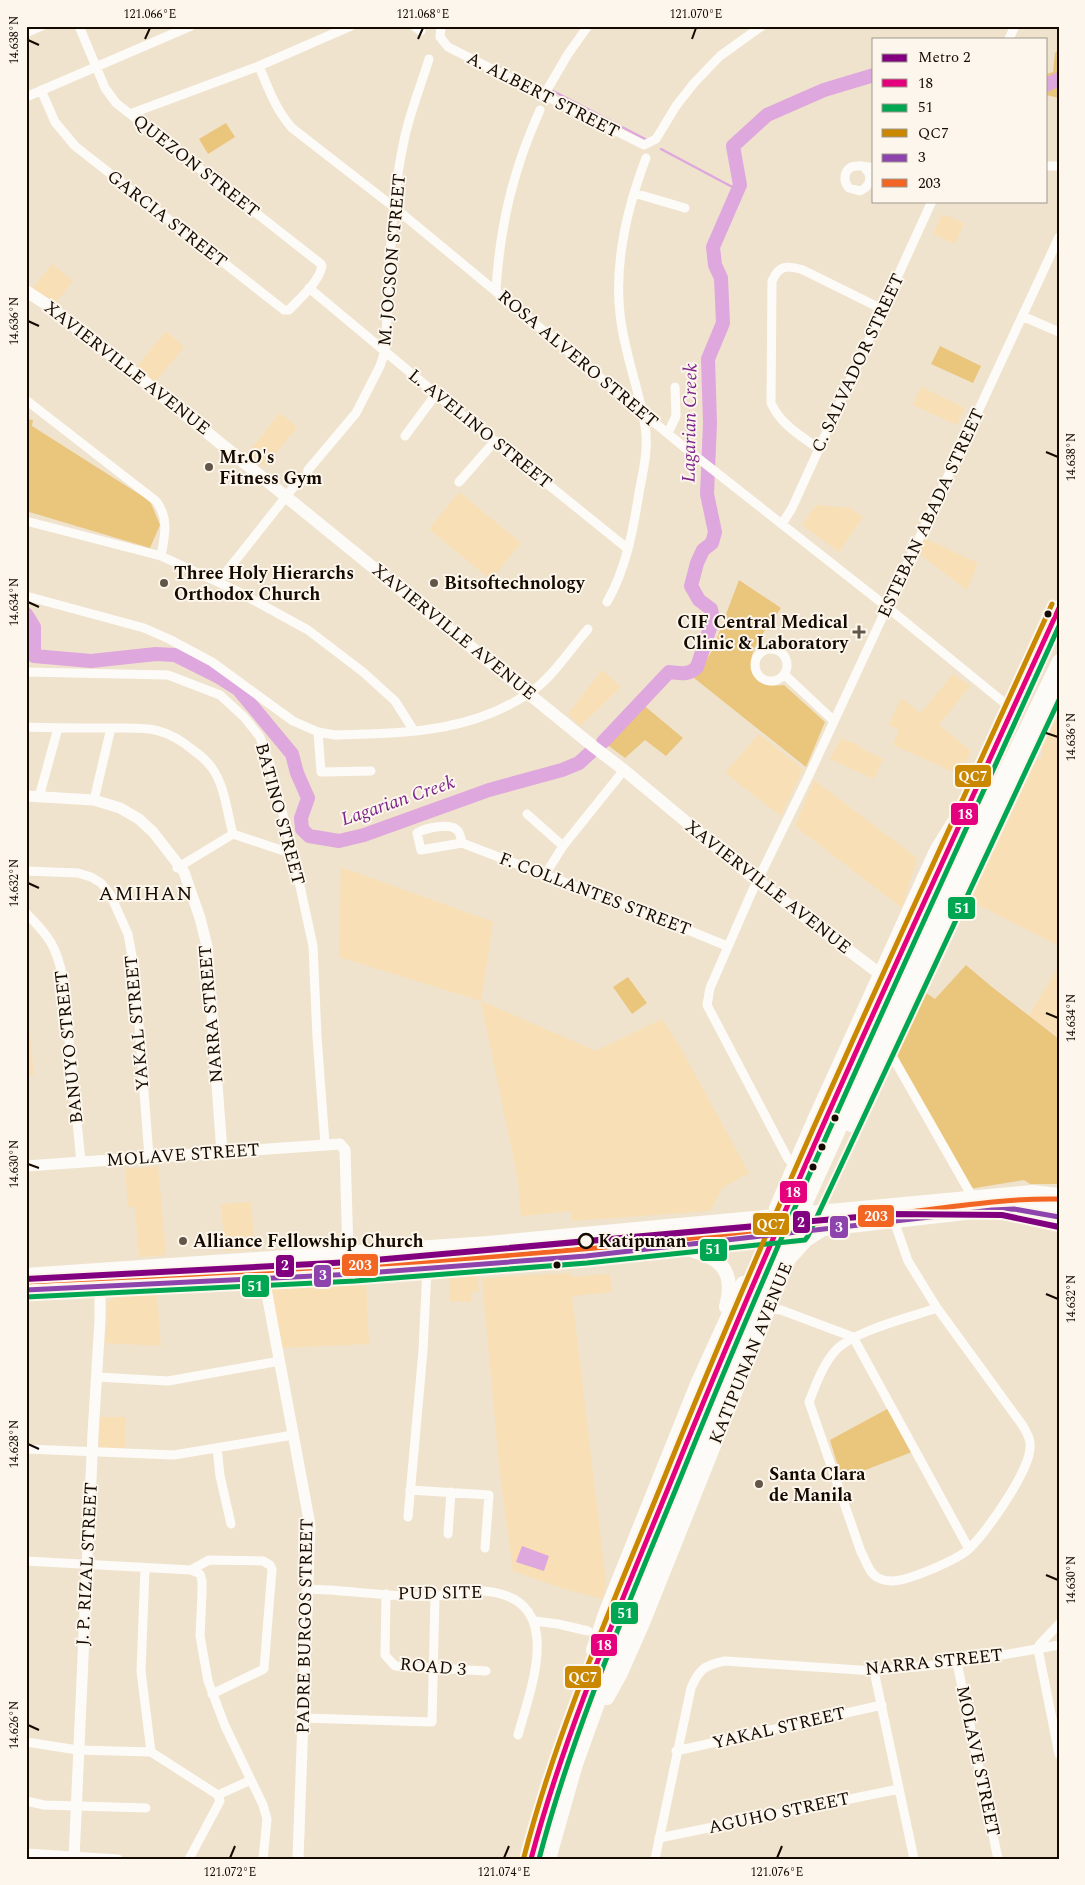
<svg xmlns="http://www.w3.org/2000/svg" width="1085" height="1885" viewBox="0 0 1085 1885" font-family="Spectral,serif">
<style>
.built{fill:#f8dfb5}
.green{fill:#eac57c}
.water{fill:#dea7dd}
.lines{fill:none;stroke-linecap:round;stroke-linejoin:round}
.stream{stroke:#dea7dd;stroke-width:2.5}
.river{stroke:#dea7dd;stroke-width:14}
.minor{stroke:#fdfbf8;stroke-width:9}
.tertiary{stroke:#fdfbf8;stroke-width:11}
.secondary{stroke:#fdfbf8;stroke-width:12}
.primary{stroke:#fdfbf8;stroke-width:14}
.bus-1-casing{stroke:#fcf6ec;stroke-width:9}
.bus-2-casing{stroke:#fcf6ec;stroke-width:9}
.bus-3-casing{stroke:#fcf6ec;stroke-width:9}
.bus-4-casing{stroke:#fcf6ec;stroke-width:9}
.bus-5-casing{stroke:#fcf6ec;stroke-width:9}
.bus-1{stroke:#e5007d;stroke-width:5}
.bus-2{stroke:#00a651;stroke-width:5}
.bus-3{stroke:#ca8700;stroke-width:5}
.bus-4{stroke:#8e44ad;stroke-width:5}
.bus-5{stroke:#f26522;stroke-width:5}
.metro-1-casing{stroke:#fcf6ec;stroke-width:10}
.metro-1{stroke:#800080;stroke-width:6}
.ticks{fill:none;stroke:#140a00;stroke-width:2}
.poi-dot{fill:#615648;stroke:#fcf6ec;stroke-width:2}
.bus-dot{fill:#140a00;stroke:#fcf6ec;stroke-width:2}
.stop-dot{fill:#fcf6ec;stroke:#140a00;stroke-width:2.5}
.labels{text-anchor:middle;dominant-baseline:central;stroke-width:4;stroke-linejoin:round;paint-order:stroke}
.street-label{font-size:18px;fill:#140a00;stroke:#fcf6ec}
.poi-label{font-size:18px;font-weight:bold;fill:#140a00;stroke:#fcf6ec;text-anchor:start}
.stop-label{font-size:18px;font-weight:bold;fill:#140a00;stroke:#fcf6ec;text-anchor:start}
.water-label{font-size:19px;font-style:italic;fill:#7c248c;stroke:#fcf6ec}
.quarter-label{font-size:20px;letter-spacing:1px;fill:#140a00;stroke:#fcf6ec}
.line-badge{stroke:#fcf6ec;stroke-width:2}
.badge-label{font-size:14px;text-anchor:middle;font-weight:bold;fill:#fff}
.neatline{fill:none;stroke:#140a00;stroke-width:2}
.ticks-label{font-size:12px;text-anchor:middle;fill:#140a00}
</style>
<rect width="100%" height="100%" fill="#f0e3cd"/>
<path class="built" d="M942 214 964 223 955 244 933 234Z
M52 264 73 281 54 305 33 288Z
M166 331 184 347 154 383 136 368Z
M921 387 965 408 957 425 913 405Z
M280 413 297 427 265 467 248 453Z
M459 492 521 543 491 580 429 529Z
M816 505 850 508 863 517 839 552 802 525Z
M924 538 978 563 967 590 918 553Z
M602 670 621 687 580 726 568 714Z
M953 674 970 686 939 725 971 751 960 775 893 745 899 730 889 725 901 698 921 713Z
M1059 687V946L963 897 1027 764 1030 761 1041 759 1044 752 1037 745Z
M759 734 803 769 781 816 725 773Z
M841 738 858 745 859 747 868 752 883 759 874 779 830 759Z
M814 780 917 858 902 908 795 826Z
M341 867 493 922 481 1001 596 1051 662 1019 684 1054 749 1173 722 1188 710 1211 572 1221 571 1211 521 1216 518 1180 481 1001 339 957Z
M1059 966V1038L1029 1015Z
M26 1023H29L34 1075H26Z
M158 1166 166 1255 139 1257 135 1207H128L125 1169Z
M251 1202 255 1249 225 1251 221 1204Z
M570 1273 571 1277 610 1274 612 1292 572 1296 606 1583 603 1599 564 1589 513 1571 499 1465 482 1278Z
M477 1274 479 1291 471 1292V1302L450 1301 449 1275Z
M366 1279 369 1344 280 1348 271 1285Z
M157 1294 161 1346 106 1343 107 1304 115 1296Z
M100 1417H125V1448L99 1447Z"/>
<path class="green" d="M1059 49V98L1046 95V74L1053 72 1055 53Z
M226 123 235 137 208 154 199 139Z
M940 346 981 366 973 383 931 364Z
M26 419 33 420 32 426 150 501 160 525 150 548 26 511Z
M739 580 781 608C770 625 739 657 756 677 764 687 772 686 784 685L825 722 806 767 694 678 712 651Z
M641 703 683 738 666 756 645 740 625 758 605 743Z
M966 965 992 987 1059 1039V1184H1030L1024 1180 969 1189 892 1049 922 990 935 999Z
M628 977 647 1003 632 1014 613 987Z
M889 1408 912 1452 842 1479 830 1440Z"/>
<path class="water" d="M522 1546 549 1556 544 1571 516 1562Z"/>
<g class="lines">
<path class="stream" d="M553 91 647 140
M661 149 738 190"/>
<path class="river" d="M1046 85 1059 79
M26 614 34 627V656L91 661 156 654 175 655 219 677 238 689 292 754 297 773 308 798 301 818 302 829 309 836 339 841 364 835 489 790 562 770 579 763 591 752
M603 742 669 672C679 673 689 676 697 667L713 619 711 609 699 600 691 586 697 563 703 550 712 543 715 532 707 494 710 423 708 359 723 323 721 278 715 265 713 247 740 185 733 146 767 115 824 90 874 75"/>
<path class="minor" d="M414 26 421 31
M441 26 440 37 448 47 644 145 656 139 676 106 694 83 720 56 762 26
M26 33 42 26
M1009 39 1015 26
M259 66C268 88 276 110 292 128L395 208 684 447 887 607 1013 710
M41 90 55 122 75 146 284 310H289C300 298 319 282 322 266L321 264 116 103 105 88 79 26
M544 95 568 54 588 26
M26 97 191 26
M130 114 259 66 351 26
M1046 166H1059
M865 168C873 176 871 186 860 191L849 188C842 180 844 166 857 166 863 165 865 168 874 167
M634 193 685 208
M309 288 436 394 628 549
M496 290C500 225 513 170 540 110
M1022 316 1059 332
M26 400 156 501C169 518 165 535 161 556
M668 433 676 416 675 387
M405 436 436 394
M819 449C800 435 781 425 771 403L772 281C779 265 787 265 803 270L882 309
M459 482 495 441
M296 484C302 482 308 477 308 470L356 413 380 366 385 351C390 280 389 206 405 136 411 110 421 85 429 59
M26 521 161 556 235 590 308 630 363 672 395 701 414 731
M782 524 792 508 932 201
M219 581 296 484V481
M26 596 144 628 169 639 212 662 293 721 318 732 335 735C407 733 474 733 535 689 554 675 572 647 588 629
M607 602C626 569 633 531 639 493 643 471 649 448 645 426 639 388 624 353 620 314 614 261 627 208 646 158
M755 665a16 16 0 1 1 32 0a16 16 0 1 1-32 0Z
M26 672 168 675 220 695 244 717 260 737 271 768 293 854 313 946 317 1037 325 1144
M785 675 834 721
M26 727C52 728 77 728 103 728 142 729 160 723 193 750 200 755 207 761 212 768 225 786 227 813 233 834
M318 732 321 772 371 771
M39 797 58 728
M94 800 111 728
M527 814 563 846
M233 834 293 854
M462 843 421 850 417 833C425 828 451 822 458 831 460 833 461 839 462 843L661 919 727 946
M177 868 233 834
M26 871 78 873 91 877 101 883 110 894 128 934 135 973 149 1157
M545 875 563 846 624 770
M26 913C49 936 57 947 63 979L81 1162
M887 1047 973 1198
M795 1164 788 1159 707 1005 710 988 751 894 810 773 1059 237
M894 1221 908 1261 937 1308 1023 1426C1027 1434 1031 1439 1030 1448 1029 1472 987 1531 969 1549 957 1560 908 1581 892 1581 886 1581 878 1579 874 1575 868 1570 865 1558 861 1552L809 1402C816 1384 823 1364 836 1350 854 1331 911 1317 937 1308
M769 1309 781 1310 853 1337 969 1549
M97 1377 168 1381 280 1361
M217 1448 220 1476 231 1524
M26 1449 174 1455 293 1435
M410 1490 489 1495 485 1548
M408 1517 423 1351 427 1268
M448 1534 451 1492
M26 1561 191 1570 200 1574 202 1581V1593L200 1636 208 1681 225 1726 263 1805 267 1819 263 1859
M145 1569 141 1671 151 1752
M191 1570 209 1560 263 1561 270 1565 272 1569 264 1669 212 1694
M308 1589C350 1590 392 1598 434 1596 450 1595 466 1590 483 1591 567 1597 532 1684 518 1735
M386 1594 385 1655 395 1666 486 1671
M534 1621 558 1624 588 1631
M1038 1649 1059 1754
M1038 1649 1040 1644 1059 1624
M957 1663 998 1859
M874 1671 914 1859
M303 1718 432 1722 435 1596
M26 1742 78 1750 151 1752
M676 1751 882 1705
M151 1752 218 1795
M218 1795 251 1780
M26 1801 44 1805 146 1808
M659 1838 899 1789
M26 1853 118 1859
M189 1859 220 1801 218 1795
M655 1859 691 1688C699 1669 705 1665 725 1661L874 1671 957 1663 1059 1645"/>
<path class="tertiary" d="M26 796 94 800 120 808 139 819 153 832 184 872 200 918 207 946 222 1153
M26 1166 340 1144 345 1150 348 1253
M264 1278 310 1525 298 1859
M74 1859 93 1434 100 1320V1270"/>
<path class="secondary" d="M26 291 49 306 129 369 594 747 624 770 757 881 880 974"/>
<path class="primary" d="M851 1125 1026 754 1059 681
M1036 1206 1059 1207
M776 1208 814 1120 937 849 954 822
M686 1249C720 1257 736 1270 726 1307
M789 1259 806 1240 820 1231
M26 1275 488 1243 1032 1192 1059 1195
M26 1290 354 1274 586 1256 992 1210 1014 1209 1059 1217
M593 1650 606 1611 697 1384 743 1283
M607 1698 621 1673 643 1623 790 1256
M531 1859 545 1806 572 1725 724 1351 803 1170 1059 607
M549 1859 576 1764 611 1667 755 1315 946 894 1059 661"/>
<g class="bus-1-casing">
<path id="bus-1" d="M531 1859C567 1724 624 1597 676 1469 794 1178 929 893 1059 608"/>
</g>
<g class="bus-2-casing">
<path id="bus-2" d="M26 1297 355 1281 587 1263 805 1240 808 1236 1059 700
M539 1859C574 1726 630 1601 682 1474 798 1188 931 907 1059 626"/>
</g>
<g class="bus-3-casing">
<path id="bus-3" d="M524 1857C559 1722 617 1595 669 1466 787 1175 922 890 1052 604"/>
</g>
<g class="bus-4-casing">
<path id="bus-4" d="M26 1290 354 1274 586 1256 992 1210 1014 1209 1059 1217"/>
</g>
<g class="bus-5-casing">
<path id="bus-5" d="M26 1282C243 1272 460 1263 676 1240 754 1231 831 1221 909 1212 958 1206 1009 1198 1059 1199"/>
</g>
<use href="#bus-1" class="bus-1"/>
<use href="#bus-2" class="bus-2"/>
<use href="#bus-3" class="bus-3"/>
<use href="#bus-4" class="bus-4"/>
<use href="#bus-5" class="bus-5"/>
<g class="metro-1-casing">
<path id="metro-1" d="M26 1279 352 1262 892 1214 1002 1215 1059 1227"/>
</g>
<use href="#metro-1" class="metro-1"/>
</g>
<path class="ticks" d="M145 39 150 28M418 39 423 28M692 39 696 28M28 40 39 45M28 321 39 326M1046 452 1058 457M28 602 39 607M1046 733 1058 737M28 883 39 888M1046 1013 1058 1018M28 1164 39 1168M1046 1294 1058 1299M28 1444 39 1449M1046 1575 1058 1580M28 1725 39 1730M230 1858 235 1846M504 1858 509 1846M777 1858 782 1846"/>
<g class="poi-dot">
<circle cx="209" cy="467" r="5"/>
<circle cx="164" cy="583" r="5"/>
<circle cx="434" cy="583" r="5"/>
<path d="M856.5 624.5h5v5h5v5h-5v5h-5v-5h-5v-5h5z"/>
<circle cx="183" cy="1241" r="5"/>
<circle cx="759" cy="1484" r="5"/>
</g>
<g class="bus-dot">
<circle cx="1048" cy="614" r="4.5"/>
<circle cx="835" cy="1118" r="4.5"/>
<circle cx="822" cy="1147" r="4.5"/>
<circle cx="813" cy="1167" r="4.5"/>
<circle cx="557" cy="1265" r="4.5"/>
</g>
<circle class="stop-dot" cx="586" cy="1241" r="7"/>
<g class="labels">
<g class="street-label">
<text transform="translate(543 95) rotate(27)">A. ALBERT STREET</text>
<text transform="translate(196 166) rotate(38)">QUEZON STREET</text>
<text transform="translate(167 219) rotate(38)">GARCIA STREET</text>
<text transform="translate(392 260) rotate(-85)">M. JOCSON STREET</text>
<text transform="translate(578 359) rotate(40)">ROSA ALVERO STREET</text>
<text transform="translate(858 363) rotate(-65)">C. SALVADOR STREET</text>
<text transform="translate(127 368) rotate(38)">XAVIERVILLE AVENUE</text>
<text transform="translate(480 429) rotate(39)">L. AVELINO STREET</text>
<text transform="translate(931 513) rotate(-65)">ESTEBAN ABADA STREET</text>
<text transform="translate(454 632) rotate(39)">XAVIERVILLE AVENUE</text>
<text transform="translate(280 814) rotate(75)">BATINO STREET</text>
<text transform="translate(768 887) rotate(38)">XAVIERVILLE AVENUE</text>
<text transform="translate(595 894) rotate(21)">F. COLLANTES STREET</text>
<text transform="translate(211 1014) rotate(-95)">NARRA STREET</text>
<text transform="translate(137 1023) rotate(-95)">YAKAL STREET</text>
<text transform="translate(69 1047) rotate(-96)">BANUYO STREET</text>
<text transform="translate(183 1155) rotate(-4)">MOLAVE STREET</text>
<text transform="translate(751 1353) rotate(-68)">KATIPUNAN AVENUE</text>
<text transform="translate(87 1564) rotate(-87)">J. P. RIZAL STREET</text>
<text transform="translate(440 1593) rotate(-1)">PUD SITE</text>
<text transform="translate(305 1626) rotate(-89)">PADRE BURGOS STREET</text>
<text transform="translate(934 1662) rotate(-6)">NARRA STREET</text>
<text transform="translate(433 1667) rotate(5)">ROAD 3</text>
<text transform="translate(779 1728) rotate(-13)">YAKAL STREET</text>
<text transform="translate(978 1761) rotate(78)">MOLAVE STREET</text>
<text transform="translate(779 1813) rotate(-12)">AGUHO STREET</text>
</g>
<g class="poi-label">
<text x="219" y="457">Mr.O's<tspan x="219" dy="21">Fitness Gym</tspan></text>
<text x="174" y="573">Three Holy Hierarchs<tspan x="174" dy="21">Orthodox Church</tspan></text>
<text x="444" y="583">Bitsoftechnology</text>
<text x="848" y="622" text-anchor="end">CIF Central Medical<tspan x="848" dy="21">Clinic &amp; Laboratory</tspan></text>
<text x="193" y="1241">Alliance Fellowship Church</text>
<text x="769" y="1474">Santa Clara<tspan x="769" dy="21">de Manila</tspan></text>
</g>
<g class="stop-label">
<text x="598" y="1241">Katipunan</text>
</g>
<g class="water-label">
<text transform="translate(690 423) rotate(-89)">Lagarian Creek</text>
<text transform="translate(398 801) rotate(-19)">Lagarian Creek</text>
</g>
<g class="quarter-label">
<text x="146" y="894">AMIHAN</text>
</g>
</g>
<g class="line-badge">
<rect x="954" y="764" width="38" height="24" rx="5" fill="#ca8700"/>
<rect x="950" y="802" width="29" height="24" rx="5" fill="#e5007d"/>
<rect x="947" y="896" width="29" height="24" rx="5" fill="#00a651"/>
<rect x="779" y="1180" width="29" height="24" rx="5" fill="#e5007d"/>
<rect x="857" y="1204" width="38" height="24" rx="5" fill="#f26522"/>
<rect x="792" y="1210" width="19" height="24" rx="5" fill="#800080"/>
<rect x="752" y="1212" width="38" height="24" rx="5" fill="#ca8700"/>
<rect x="829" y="1215" width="20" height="24" rx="5" fill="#8e44ad"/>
<rect x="699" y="1238" width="29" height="24" rx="5" fill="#00a651"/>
<rect x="341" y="1253" width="38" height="24" rx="5" fill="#f26522"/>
<rect x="275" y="1254" width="20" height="24" rx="5" fill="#800080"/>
<rect x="313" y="1264" width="19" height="24" rx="5" fill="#8e44ad"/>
<rect x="241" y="1274" width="29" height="24" rx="5" fill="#00a651"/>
<rect x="610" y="1601" width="29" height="24" rx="5" fill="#00a651"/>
<rect x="590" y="1633" width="28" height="24" rx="5" fill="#e5007d"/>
<rect x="564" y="1665" width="38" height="24" rx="5" fill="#ca8700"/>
</g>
<g class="badge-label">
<text x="973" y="781">QC7</text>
<text x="965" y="819">18</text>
<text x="962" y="913">51</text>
<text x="793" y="1197">18</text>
<text x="876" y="1221">203</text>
<text x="801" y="1227">2</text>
<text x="771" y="1229">QC7</text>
<text x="839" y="1232">3</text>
<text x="713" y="1254">51</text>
<text x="360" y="1270">203</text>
<text x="285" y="1270">2</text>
<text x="323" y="1280">3</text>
<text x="255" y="1291">51</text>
<text x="625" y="1618">51</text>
<text x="604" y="1650">18</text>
<text x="583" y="1682">QC7</text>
</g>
<rect width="1085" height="1885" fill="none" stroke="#fcf6ec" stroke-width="55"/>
<rect x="872" y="38" width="175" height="165" fill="#fcf6ec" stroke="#9f988e"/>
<rect x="882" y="54" width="25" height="8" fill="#800080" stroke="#9f988e"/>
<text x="918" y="62" font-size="15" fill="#140a00">Metro 2</text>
<rect x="882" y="79" width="25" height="8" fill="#e5007d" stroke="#9f988e"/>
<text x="918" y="88" font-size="15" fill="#140a00">18</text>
<rect x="882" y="104" width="25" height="8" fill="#00a651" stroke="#9f988e"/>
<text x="918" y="112" font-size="15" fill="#140a00">51</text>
<rect x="882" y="129" width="25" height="8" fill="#ca8700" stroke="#9f988e"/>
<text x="918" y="138" font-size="15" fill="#140a00">QC7</text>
<rect x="882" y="154" width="25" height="8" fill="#8e44ad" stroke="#9f988e"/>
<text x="918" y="162" font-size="15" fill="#140a00">3</text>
<rect x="882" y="179" width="25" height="8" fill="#f26522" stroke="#9f988e"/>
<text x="918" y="188" font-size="15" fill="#140a00">203</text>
<rect x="28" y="28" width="1030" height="1830" class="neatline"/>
<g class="ticks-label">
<text x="150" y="18">121.066°E</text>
<text x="423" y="18">121.068°E</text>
<text x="696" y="18">121.070°E</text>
<text transform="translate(14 40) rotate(-90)" y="4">14.638°N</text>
<text transform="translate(14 321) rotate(-90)" y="4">14.636°N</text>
<text transform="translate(1071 457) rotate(-90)" y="4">14.638°N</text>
<text transform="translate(14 602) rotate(-90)" y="4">14.634°N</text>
<text transform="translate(1071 737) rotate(-90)" y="4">14.636°N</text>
<text transform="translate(14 883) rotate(-90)" y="4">14.632°N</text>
<text transform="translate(1071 1018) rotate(-90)" y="4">14.634°N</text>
<text transform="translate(14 1164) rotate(-90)" y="4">14.630°N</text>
<text transform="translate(1071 1299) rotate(-90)" y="4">14.632°N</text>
<text transform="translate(14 1444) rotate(-90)" y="4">14.628°N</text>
<text transform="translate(1071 1580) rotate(-90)" y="4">14.630°N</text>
<text transform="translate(14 1725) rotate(-90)" y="4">14.626°N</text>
<text x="230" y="1876">121.072°E</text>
<text x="504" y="1876">121.074°E</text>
<text x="777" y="1876">121.076°E</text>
</g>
</svg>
